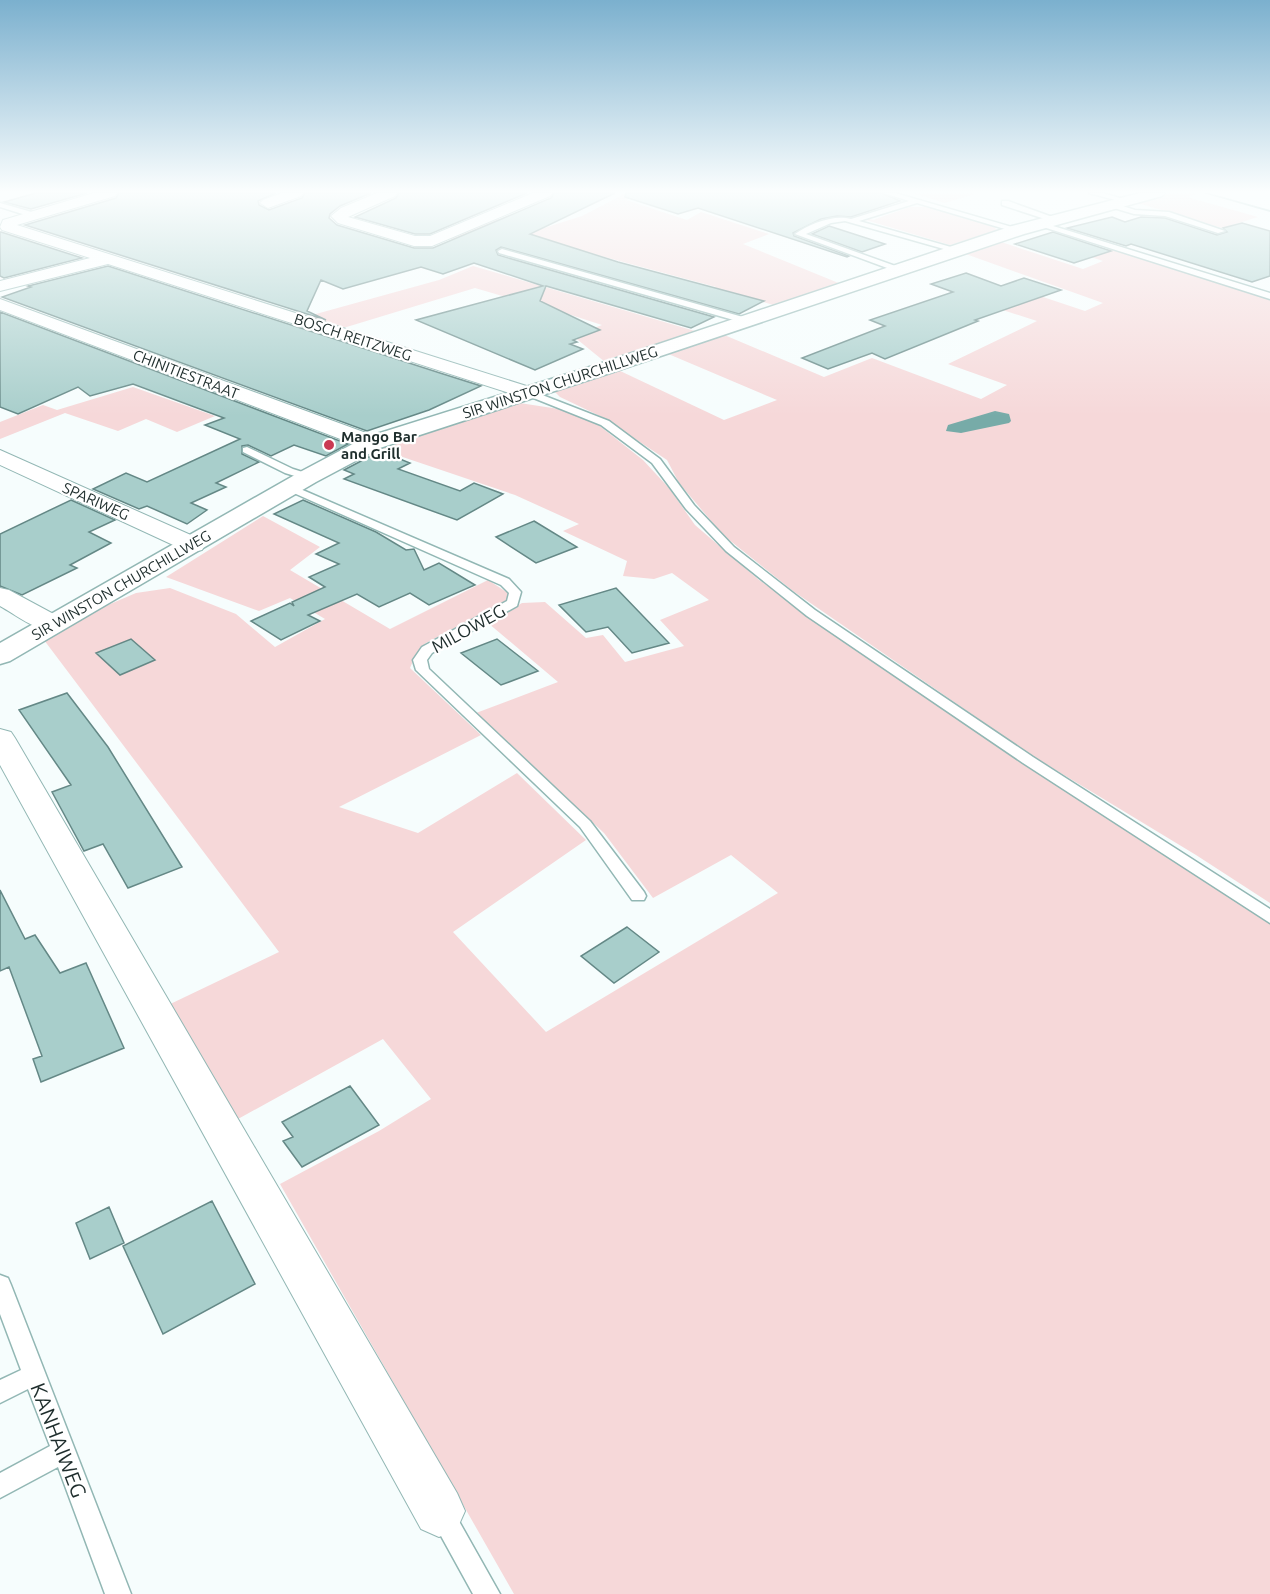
<svg xmlns="http://www.w3.org/2000/svg" width="1270" height="1594" viewBox="0 0 1270 1594" font-family="Ubuntu,sans-serif">
<style>
.green{fill:#f6d8d9}
.water{fill:#77aba8}
.lines{fill:none;stroke-linecap:round;stroke-linejoin:round}
.stream{fill:#77aba8;fill-rule:evenodd}
.building{fill:#a8cecb;stroke:#648886;stroke-width:1.5}
.service-casing{stroke:#92b7b4;stroke-width:3}
.minor-casing{stroke:#92b7b4;stroke-width:2}
.tertiary-casing{stroke:#92b7b4;stroke-width:3}
.service{fill:#fff;fill-rule:evenodd}
.minor{fill:#fff;fill-rule:evenodd}
.tertiary{fill:#fff;fill-rule:evenodd}
.poi-dot{fill:#ca3a53;stroke:#fff;stroke-width:2}
.labels{text-anchor:middle;dominant-baseline:central;stroke-width:4.5;stroke-linejoin:round;paint-order:stroke}
.far-street-label{font-size:15px;fill:#1e2d2c;stroke:#fff}
.far-poi-label{font-size:15px;font-weight:bold;fill:#1e2d2c;stroke:#fff;text-anchor:start}
.street-label{font-size:18px;fill:#1e2d2c;stroke:#fff}
.near-street-label{font-size:21px;fill:#1e2d2c;stroke:#fff}
</style>
<rect width="100%" height="100%" fill="#f6fdfd"/>
<path class="green" d="M626 193H651L626 200 687 220 701 212 769 234 743 244 841 284 776 306 732 292 697 306 683 302 716 287 527 236 496 249 446 238 494 218 544 228 582 216Z
M912 193H978L945 203Z
M1169 193H1199L1187 197 1258 217 1222 228 1134 202Z
M910 207H926L994 227 997 230 950 245 866 220 867 218 873 220Z
M998 241 1083 269 1103 261 1088 256 1112 248 1270 296V903L1196 855 1031 755 793 591 723 535 679 483 667 460 602 417 560 397 554 391 616 369 724 420 777 400 666 353 722 334 824 377 872 358 981 399 1007 385 948 364 1037 321 978 302 1016 288 1085 311 1103 303 963 253Z
M473 266 695 331 605 362 573 336 602 325 568 314 509 334 529 304 475 288 340 329 305 317 439 280Z
M133 387 215 416 177 432 146 419 118 431 65 413 0 439V422L43 405 57 410Z
M513 402 559 409 596 423 643 460 669 488 695 525 759 580 1270 923V1594H514L280 1184 379 1131 431 1099 383 1039 238 1119 164 1007 279 952 44 640 101 608 136 593 170 588 236 614 275 647 325 619 290 598 259 611 166 577 263 516 320 547 290 570 390 629 488 580 508 593 507 601 426 643 416 654 410 668 481 735 339 807 418 833 517 773 586 840 453 932 546 1032 778 893 731 855 653 898 604 833 476 713 558 682 488 623 522 603 545 602 586 638 603 635 625 662 684 646 660 620 709 600 672 573 654 579 623 576 627 561 563 531 579 524 515 495 376 448Z"/>
<path class="water" d="M995 411 1009 414 1011 421 1009 423 961 433 946 431 948 425Z"/>
<g class="lines">
<path class="stream" d="M1203 193H1209L1270 210V212Z"/>
</g>
<path class="building" d="M36 193H87L31 209 4 202Z
M119 193H276L258 201 259 205 269 210 302 198 305 193H371L340 206 330 214 329 218 337 225 414 248H433L551 198 554 193H615L530 234 618 262 764 301 739 314 501 247 496 250 498 255 714 317 691 328 546 286 540 301 600 330 573 340 577 342 570 344 583 349 535 370 416 320 543 286 474 263 443 274 421 267 343 289 321 280 307 311 326 320 25 225 116 198Z
M399 193H527L430 234H415L355 217 396 198Z
M626 193H882L900 201 851 217 837 216 821 219 793 233 794 236 849 256 847 257 698 208 678 214 625 197Z
M1112 217 1125 222 1141 217 1165 218 1217 235 1227 232 1223 228 1242 223 1270 231V276L1252 282 1131 244 1126 246 1067 228Z
M829 226 885 244 862 252 812 234Z
M0 232H1L82 258 4 278 0 276Z
M1053 232 1111 251 1074 263 1015 244Z
M108 266 440 373 481 386 429 410 367 431 2 297 31 287 28 286Z
M966 273 1001 286 1024 278 1061 290 975 320 978 321 885 359 872 353 828 369 802 358 885 326 870 320 953 292 931 284Z
M0 312 348 444 326 456 294 445 271 456 248 445 242 446V454L259 462 216 483 226 487 191 503 207 510 187 524 147 506 139 509 93 489 126 473 147 482 240 439 205 425 224 418 133 384 90 396 78 387 18 414 0 407Z
M380 451 410 463 398 469 460 491 474 483 503 494 457 520 344 479 354 474 344 470Z
M71 500 115 520 89 532 111 543 70 565 77 568 22 595 0 586V534Z
M303 500 376 532 406 550 414 549 424 570 439 563 475 585 429 605 410 593 379 607 357 594 308 615 320 621 281 640 251 621 290 603 294 606 292 602 325 587 309 577 339 564 316 554 339 543 274 514Z
M534 521 577 547 536 563 496 537Z
M616 588 669 643 632 653 608 627 586 632 559 605Z
M131 639 155 660 120 675 96 653Z
M497 639 538 671 501 685 461 653Z
M67 693 108 747 182 867 128 888 103 844 84 851 52 792 71 785 19 710Z
M0 890 25 939 35 935 60 973 86 963 124 1048 41 1082 33 1059 42 1056 9 967 0 971Z
M627 927 659 952 614 983 581 956Z
M350 1086 379 1125 302 1167 283 1141 293 1137 282 1122Z
M212 1201 255 1284 163 1334 123 1246Z
M109 1207 124 1243 90 1259 76 1223Z"/>
<g class="lines">
<g class="service-casing">
<path id="service" d="M884 193H895L1022 230 1015 232 917 203 859 221 958 249V253L845 221 831 223 806 234 901 268V272H898L795 234C809 224 834 214 851 219L909 201Z
M1089 193H1102L1127 200 1123 202Z
M1002 201H1008L1058 219 1051 221 1002 205Z
M1110 202 1135 210 1169 212 1225 231 1218 233 1165 216 1134 214 1107 206Z
M0 203 35 213 36 215 32 217 0 207Z
M1037 221 1270 293V299L1037 225Z
M502 249 750 319 751 321 744 323 499 253 498 251Z
M526 391H532L609 421 660 459 694 505 734 547 815 610 1033 757 1270 909V923L1023 763 807 616 726 551 686 509 652 463 601 425 526 395Z
M247 447 293 469 312 475 313 477 308 480 285 473 243 452V448Z
M291 485 509 579 521 592 517 606 432 653 427 660 429 669 590 821 644 892 646 896 644 900H632L580 827 416 670 413 660 422 647 507 601 509 593 501 585 287 490 286 488Z
M0 1275 8 1278 11 1285 131 1594H105L58 1467 0 1498V1473L50 1446 28 1389 0 1403V1380L21 1370 0 1314Z
M442 1504 451 1507 500 1594H473L430 1516 433 1507Z"/>
</g>
<g class="minor-casing">
<path id="minor" d="M94 193H117L115 196 17 225 536 389 539 393 536 397H522L108 264 0 291V281L90 258 2 230 0 227 3 220Z
M282 193H303L301 196 268 208 260 203 263 200Z
M377 193H397L395 196 348 217 415 236H430L533 193H552L550 196 432 246H414L338 223 331 216 341 208Z
M0 299 380 438 383 443 380 448 372 450 364 448 0 310Z
M0 450 202 540 205 545 202 550 193 552 184 550 0 465Z
M0 588 9 590 61 618 65 624 61 630C40 635 18 616 0 606Z
M0 729 11 732 15 738 457 1493 465 1511 457 1529 439 1537 421 1529 0 765Z"/>
</g>
<g class="tertiary-casing">
<path id="tertiary" d="M1140 193H1165L1162 196 1024 234 610 373 380 448 316 482 10 661 0 664V643L300 472 364 438 596 365 1012 226Z"/>
</g>
<use href="#service" class="service"/>
<use href="#minor" class="minor"/>
<use href="#tertiary" class="tertiary"/>
</g>
<linearGradient id="sky" x2="0" y2="1"><stop stop-color="#7bb0ce"/><stop offset="0.46" stop-color="#fbfefe"/><stop offset="1" stop-color="#fbfefe" stop-opacity="0"/></linearGradient>
<rect width="1270" height="416" fill="url(#sky)"/>
<circle class="poi-dot" cx="329" cy="445" r="6"/>
<g class="labels">
<g class="far-street-label">
<text transform="translate(353 337) rotate(18)">BOSCH REITZWEG</text>
<text transform="translate(186 374) rotate(21)">CHINITIESTRAAT</text>
<text transform="translate(560 382) rotate(-18)">SIR WINSTON CHURCHILLWEG</text>
<text transform="translate(96 501) rotate(24)">SPARIWEG</text>
<text transform="translate(121 585) rotate(-30)">SIR WINSTON CHURCHILLWEG</text>
</g>
<g class="far-poi-label">
<text x="341" y="436">Mango Bar<tspan x="341" dy="17">and Grill</tspan></text>
</g>
<g class="street-label">
<text transform="translate(468 628) rotate(-29)">MILOWEG</text>
</g>
<g class="near-street-label">
<text transform="translate(59 1440) rotate(69)">KANHAIWEG</text>
</g>
</g>
</svg>
